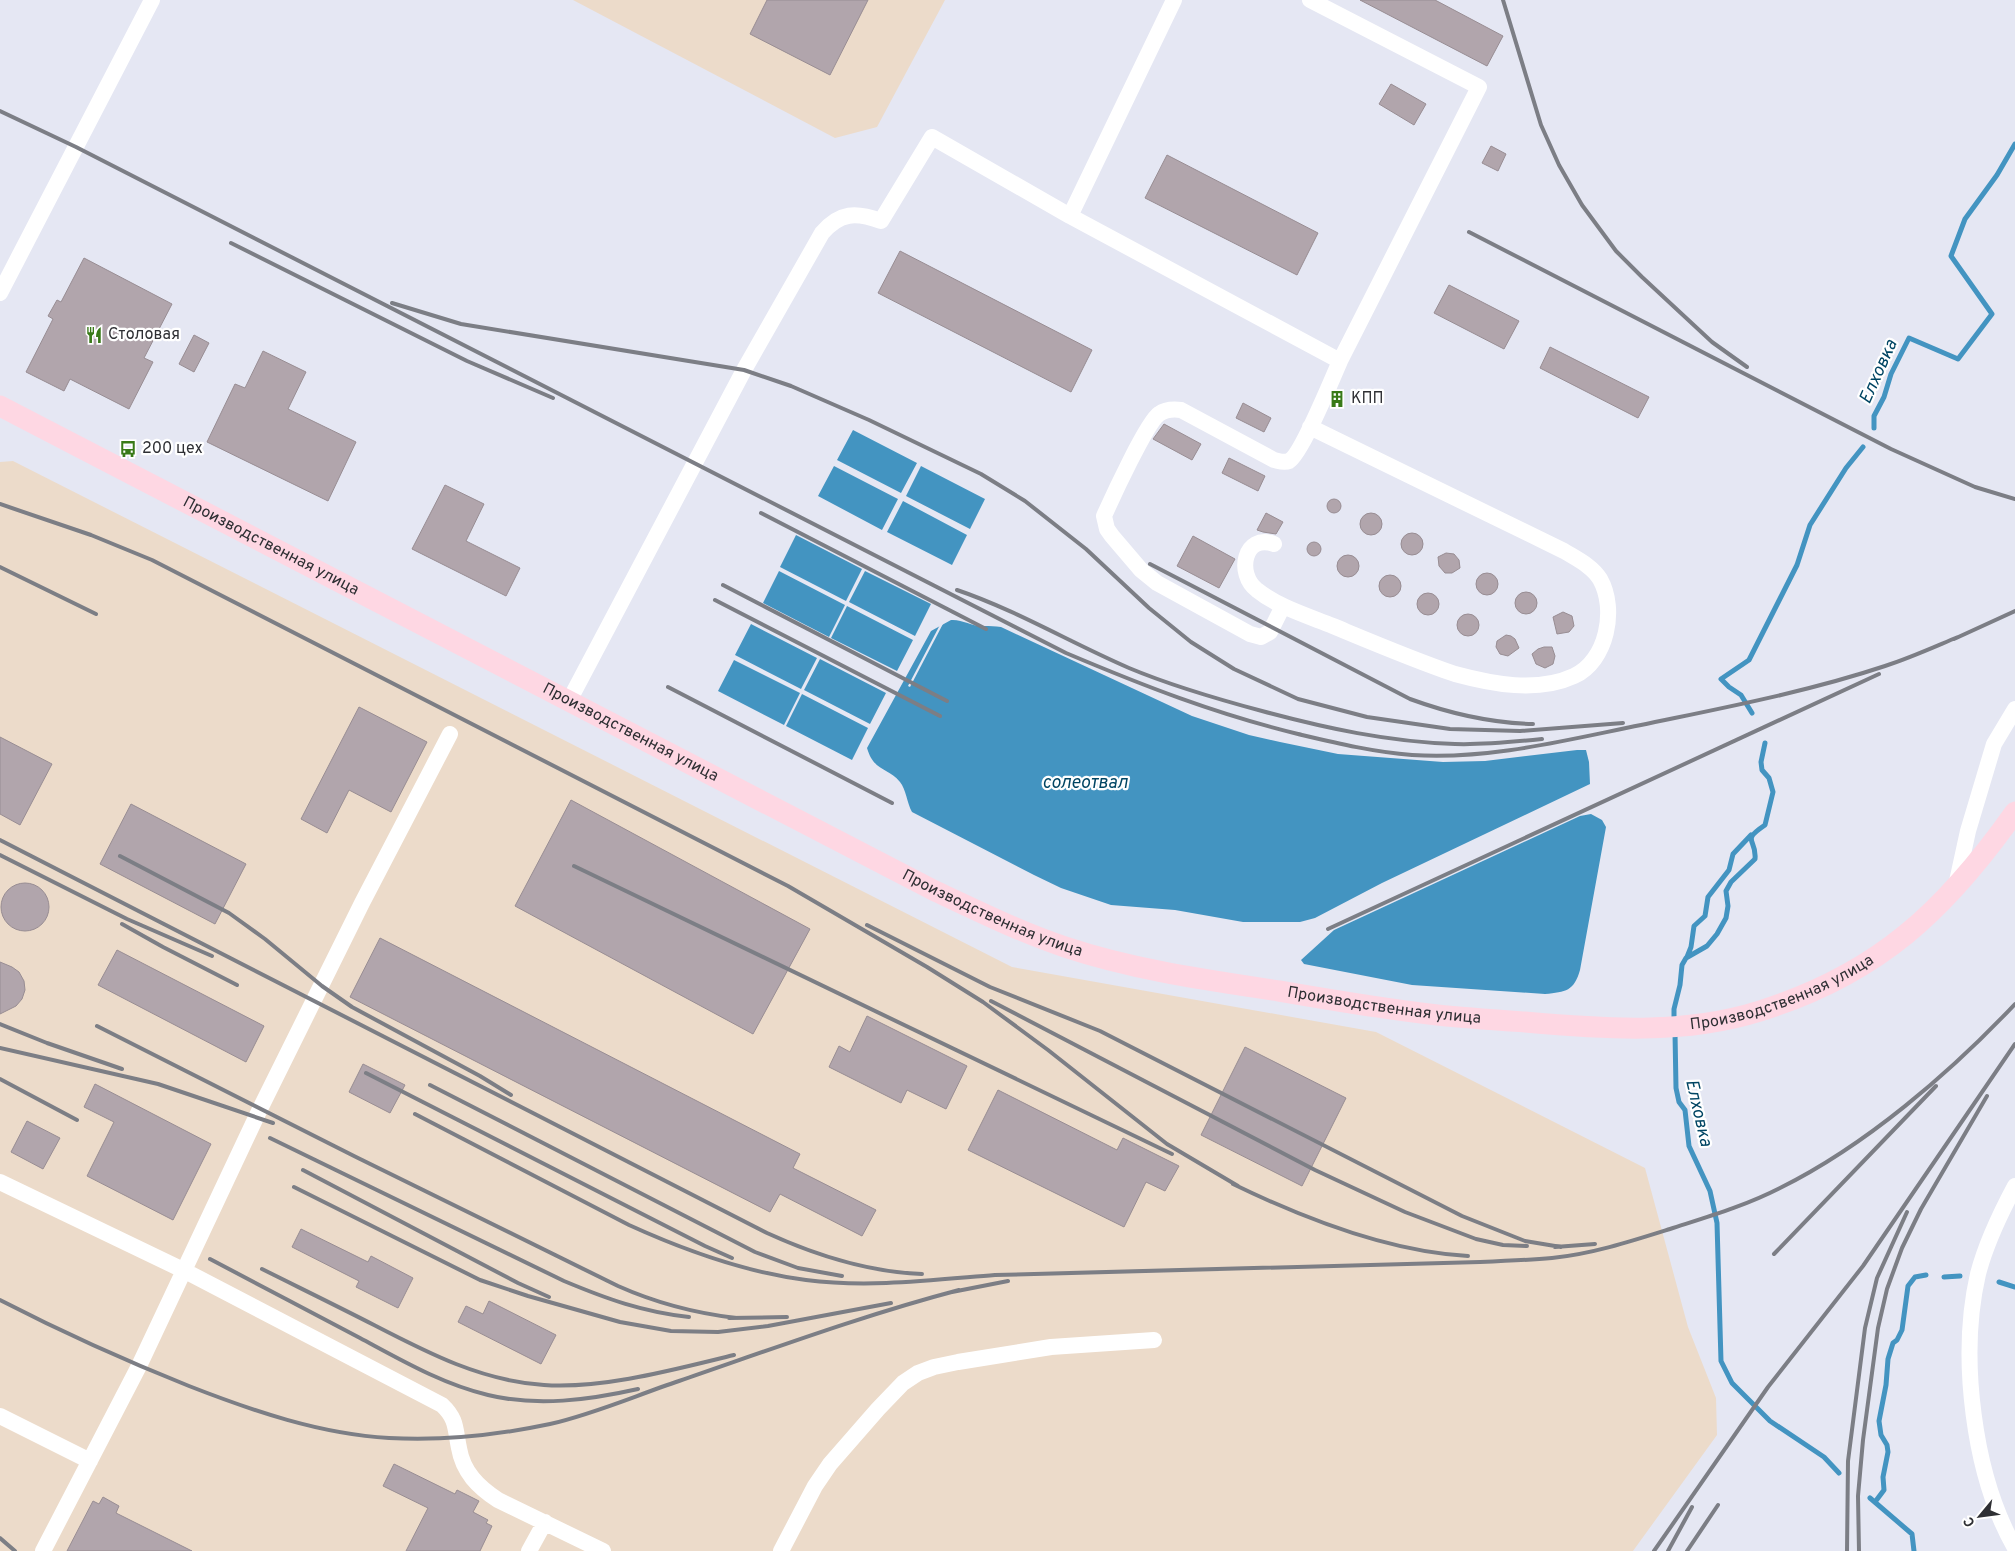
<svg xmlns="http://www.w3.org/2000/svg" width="2015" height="1551" viewBox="0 0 2015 1551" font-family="Overpass,sans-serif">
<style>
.industrial{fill:#ecdbca}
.water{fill:#4394c1}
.pier{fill:#e5e7f3}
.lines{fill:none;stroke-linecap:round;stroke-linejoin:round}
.stream{stroke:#4394c1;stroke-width:5}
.building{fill:#b1a5ac;stroke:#988d93}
.minor{stroke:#fff;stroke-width:16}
.major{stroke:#fed7e3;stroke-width:21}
.rail{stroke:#7c7e85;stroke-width:4}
.labels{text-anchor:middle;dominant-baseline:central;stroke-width:4.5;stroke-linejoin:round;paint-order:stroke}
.poi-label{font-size:16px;fill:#2e2f33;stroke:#fff;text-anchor:start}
.street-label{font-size:16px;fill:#2e2f33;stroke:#fff}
.water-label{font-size:18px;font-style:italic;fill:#004563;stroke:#fff}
</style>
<rect width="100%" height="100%" fill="#e5e7f3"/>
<path class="industrial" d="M573 0H945L877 127 835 138Z
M13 461 1012 967 1376 1032 1645 1168 1688 1327 1716 1398 1717 1435 1633 1551H0V462Z"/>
<path class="water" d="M853 430 917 463 901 493 837 460Z
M834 466 898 499 882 530 818 496Z
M921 466 985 499 970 529 906 496Z
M903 501 967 535 952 565 887 532Z
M796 535 862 569 846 601 780 567Z
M779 571 845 605 829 637 763 603Z
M865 571 931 604 915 636 849 602Z
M847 606 913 640 897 671 831 638Z
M951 620C962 619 973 627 984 626 990 626 995 626 1001 627L1192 716 1249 735 1280 742 1338 754 1443 762 1485 761 1577 750H1586L1589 762 1590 784 1382 883 1315 918 1300 922H1243L1175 910 1111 905 1061 888 1034 875 912 812C907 803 906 789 900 782 888 767 874 772 867 748L931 631Z
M751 624 817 658 801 689 735 655Z
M820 659 886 693 870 724 804 690Z
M734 660 800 693 784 725 718 691Z
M802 694 868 728 852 760 786 726Z
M1591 814 1602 820 1606 827 1580 970C1574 991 1566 992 1545 994L1412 985 1304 964 1301 960 1334 930 1580 816Z"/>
<path class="pier" d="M945 620 910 687 908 686 942 621Z"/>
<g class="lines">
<path class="stream" d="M1874 428V416L1884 397 1891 374 1909 338 1958 359 1992 314 1951 256 1965 219 1997 175 2015 144
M1752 713 1741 695 1729 687 1721 679 1749 660 1797 565 1810 525 1846 468 1863 447
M1687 957 1691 947 1694 926 1705 916 1708 897 1729 870 1733 854 1751 835
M1674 1022V1009L1680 985 1682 965 1686 958 1707 946 1717 934 1726 918 1728 906 1726 891 1731 882 1755 859C1757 838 1740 842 1765 825L1773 792 1769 778 1762 770 1761 762 1765 743
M1675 1033 1676 1088 1679 1102 1685 1110 1689 1146 1710 1191 1717 1223 1721 1361 1732 1383 1770 1421 1824 1457 1839 1473
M1944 1277 1960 1276
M1999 1282 2015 1287
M1870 1498 1912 1534 1914 1551
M1875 1502 1884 1490 1883 1477 1888 1452 1887 1445 1881 1435 1879 1421 1886 1385 1888 1359 1893 1343 1897 1340 1902 1330 1908 1286 1915 1277 1926 1275"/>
</g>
<path class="building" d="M767 0H868L830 75 750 34Z
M1360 0H1435L1503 36 1487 66Z
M1391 84 1426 104 1414 125 1379 104Z
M1491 146 1506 154 1498 171 1482 163Z
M1167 155 1318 233 1297 275 1145 198Z
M900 251 1092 350 1071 392 878 293Z
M84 258 172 304 144 358 153 362 129 409 70 379 64 391 26 372 53 319 48 316 57 300 61 302Z
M1449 285 1519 321 1504 349 1434 313Z
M194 335 209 343 194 372 179 364Z
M1550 347 1649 397 1638 418 1540 368Z
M263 351 306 372 288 409 356 442 328 501 207 442 235 384 245 388Z
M1243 403 1271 418 1264 432 1236 418Z
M1164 424 1201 444 1192 460 1153 439Z
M1229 458 1265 476 1258 491 1222 473Z
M445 485 484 504 466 541 520 568 506 596 412 549Z
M1327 506a7 7 0 1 1 14 0a7 7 0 1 1-14 0Z
M1266 513 1283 522 1276 534 1263 532 1257 530Z
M1360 524a11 11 0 1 1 22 0a11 11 0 1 1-22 0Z
M1401 544a11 11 0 1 1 22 0a11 11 0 1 1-22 0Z
M1193 536 1235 559 1219 588 1177 566Z
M1307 549a7 7 0 1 1 14 0a7 7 0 1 1-14 0Z
M1446 553 1454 554 1459 560 1460 568 1452 573H1445L1439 566 1438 557Z
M1337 566a11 11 0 1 1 22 0a11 11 0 1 1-22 0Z
M1476 584a11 11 0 1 1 22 0a11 11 0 1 1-22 0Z
M1379 586a11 11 0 1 1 22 0a11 11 0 1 1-22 0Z
M1515 603a11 11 0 1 1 22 0a11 11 0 1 1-22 0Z
M1417 604a11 11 0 1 1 22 0a11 11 0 1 1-22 0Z
M1563 612 1572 616 1574 626 1569 632 1557 634 1553 617Z
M1457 625a11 11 0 1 1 22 0a11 11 0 1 1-22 0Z
M1506 635 1511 636 1515 639 1519 648 1508 656 1500 654 1496 647 1497 641Z
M1544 647H1552L1555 656 1553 664 1545 668 1536 664 1532 654 1538 649Z
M359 707 427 742 391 812 349 790 327 833 301 819Z
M0 737 52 764 20 825 0 814Z
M571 800 810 929 753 1034 515 906Z
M131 804 246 864 215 924 100 864Z
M1 907a24 24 0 1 1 48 0a24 24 0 1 1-48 0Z
M380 938 800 1154 793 1168 876 1210 862 1236 780 1194 770 1212 350 997Z
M117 950 264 1026 246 1062 98 985Z
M0 962 12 967 19 972 24 981 25 990 22 999 16 1006 0 1014Z
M867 1016 967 1066 946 1109 907 1090 901 1103 829 1067 839 1046 850 1052Z
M1245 1047 1346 1098 1302 1186 1201 1135Z
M363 1064 405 1085 390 1113 349 1092Z
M95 1084 211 1144 173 1220 87 1176 114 1122 84 1107Z
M998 1090 1117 1150 1123 1138 1179 1166 1165 1191 1146 1182 1124 1227 968 1150Z
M27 1121 60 1138 43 1169 11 1152Z
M301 1229 368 1262 371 1256 413 1278 398 1308 356 1287 359 1281 292 1247Z
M489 1301 556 1335 541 1364 458 1322 466 1306 483 1314Z
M394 1464 455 1494 457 1490 479 1501 473 1512 488 1520 486 1523 492 1526 480 1551H406L428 1508 383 1486Z
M103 1497 119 1506 116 1513 192 1551H67L93 1501 99 1504Z"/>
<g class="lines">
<path class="minor" d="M1070 216 1174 0
M0 293 152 0
M1274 544C1244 533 1236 574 1257 590 1278 607 1308 616 1333 626 1374 643 1414 660 1455 674 1492 684 1537 693 1574 676 1607 661 1617 609 1600 579 1592 566 1577 559 1564 551L1310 427
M1283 606 1270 632 1261 637 1250 634 1157 583 1141 570 1112 536 1107 529 1104 516C1112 498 1147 422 1159 414 1166 409 1173 409 1181 410L1274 460C1279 461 1284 463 1289 461 1301 455 1333 377 1340 361L1479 87 1310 0
M569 701 744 370 822 233C840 212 856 212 881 221L932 137 1070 216 1340 361
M1956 886 1968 831 1994 744 2015 709
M0 1182 183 1270 442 1405C457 1419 455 1429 459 1448 463 1472 478 1487 498 1500L603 1551
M2015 1186C2000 1214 1986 1243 1978 1274 1959 1356 1973 1475 2015 1548
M0 1416 90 1461
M43 1551 139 1366 260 1109 362 903 450 734
M529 1551 545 1522
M781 1551 815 1486 830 1464 878 1409 903 1383 918 1373 934 1367 958 1362 1051 1347 1154 1340"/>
<path class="major" id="s1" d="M0 406 935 891C978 911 1020 932 1065 947 1134 970 1207 980 1279 991 1331 1000 1384 1009 1437 1015 1466 1018 1496 1020 1525 1022 1604 1029 1684 1035 1760 1011 1878 974 1945 911 2015 812"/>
<path class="rail" d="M1503 0 1541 125 1559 165 1582 205 1616 251 1642 277 1712 342 1747 367
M0 111 76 147 1066 653C1144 686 1216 714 1298 734 1336 743 1373 752 1412 755 1490 760 1566 740 1641 725 1722 708 1807 692 1885 666 1910 658 1934 647 1958 637
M1469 232 1891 449 1975 487 2015 499
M231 243 467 361 553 398
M392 303 461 324 744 370 791 386 869 420 981 474 1025 501 1086 549 1149 608 1191 642 1234 669 1298 699 1367 717 1450 729 1520 731 1623 723
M0 504 91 535 152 560 788 886 927 967 983 1002 1048 1050 1167 1144 1238 1186
M761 513 986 629
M1150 564 1410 699C1451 714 1490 723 1533 724
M0 567 96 614
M723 585 947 701
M957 590C1016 610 1071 643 1129 668 1172 686 1217 699 1262 711 1325 728 1389 742 1455 744 1484 745 1513 742 1542 739
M715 600 940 716
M1954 639 2015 611
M668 687 892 803
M0 840 767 1233C815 1255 869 1272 922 1274
M0 855 127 919 212 956
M120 856 229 913 265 939 322 986 352 1007 480 1076 511 1095
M574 866 1172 1154
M122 924 163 947 237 985
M867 925 990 987 1100 1031 1462 1216 1525 1241 1561 1247
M1328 929 1879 674
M991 1001 1315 1170 1405 1212 1476 1239 1503 1245 1527 1246
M0 1024 47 1043 122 1069
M97 1026 356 1157 618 1286C656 1303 694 1313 736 1318
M0 1048 158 1084 273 1123
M366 1073 705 1246 732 1258
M0 1079 77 1120
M430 1085 755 1252 798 1268 842 1276
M415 1114 629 1225C686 1251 744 1272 806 1280 868 1288 933 1280 995 1275L1480 1262C1504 1261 1528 1260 1552 1258 1592 1254 1632 1241 1670 1229 1707 1217 1745 1206 1780 1188 1865 1146 1950 1073 2015 1004
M270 1138 564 1281C607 1299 643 1312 689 1317
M303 1170 518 1283 549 1297
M1233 1184C1303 1218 1389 1252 1468 1256
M294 1187 480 1280 528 1296 620 1322 671 1331 718 1332 768 1326 891 1303
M1555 1247 1595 1244
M1774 1254 1936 1086
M210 1259C260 1285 310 1312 360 1338 401 1360 442 1384 488 1395 537 1407 589 1400 638 1389
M262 1269C300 1288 337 1306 374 1325 428 1353 482 1381 544 1385 604 1389 676 1369 734 1355
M952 1292 1008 1281
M0 1300C62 1332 124 1360 189 1386 253 1411 320 1434 389 1438 442 1441 498 1435 550 1424 594 1414 637 1395 679 1381 772 1349 864 1315 959 1290
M729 1318 787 1317
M0 1538 15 1551
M1654 1551 1768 1387 1863 1266 2015 1044
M1668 1551 1692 1507
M1687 1551 1718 1505
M1847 1551 1848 1461 1865 1328 1877 1278 1907 1212
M1859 1551 1858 1496 1863 1440 1878 1328 1887 1289 1902 1248 1921 1209 1987 1096"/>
</g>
<defs>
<g id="restaurant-bare" transform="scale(1.35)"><path d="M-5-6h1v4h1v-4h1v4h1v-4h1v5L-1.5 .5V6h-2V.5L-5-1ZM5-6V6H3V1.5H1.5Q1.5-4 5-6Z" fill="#397a18" stroke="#fff" stroke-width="2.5" paint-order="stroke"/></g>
<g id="building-bare" transform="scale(1.35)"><path d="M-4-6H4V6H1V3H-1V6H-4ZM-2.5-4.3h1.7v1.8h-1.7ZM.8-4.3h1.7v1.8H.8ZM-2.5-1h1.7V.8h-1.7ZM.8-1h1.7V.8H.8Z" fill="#397a18" stroke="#fff" stroke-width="2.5" paint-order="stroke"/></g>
<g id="bus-bare" transform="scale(1.35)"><path d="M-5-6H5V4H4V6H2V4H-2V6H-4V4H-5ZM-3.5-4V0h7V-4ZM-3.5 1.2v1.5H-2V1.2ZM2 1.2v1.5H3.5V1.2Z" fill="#397a18" stroke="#fff" stroke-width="2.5" paint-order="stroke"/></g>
</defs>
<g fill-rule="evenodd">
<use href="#restaurant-bare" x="94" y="335"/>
<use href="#building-bare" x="1337" y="399"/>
<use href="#bus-bare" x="128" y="449"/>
</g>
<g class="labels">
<g class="poi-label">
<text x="108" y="335">Cтоловая</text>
<text x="1351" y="399">КПП</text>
<text x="142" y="449">200 цех</text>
</g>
<g class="street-label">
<text stroke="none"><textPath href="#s1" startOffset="305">Производственная улица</textPath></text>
<text stroke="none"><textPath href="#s1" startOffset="710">Производственная улица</textPath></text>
<text stroke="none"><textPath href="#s1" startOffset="1115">Производственная улица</textPath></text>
<text stroke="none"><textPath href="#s1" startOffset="1925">Производственная улица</textPath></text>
<text stroke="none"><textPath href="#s1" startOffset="1520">Производственная улица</textPath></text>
</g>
<g class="water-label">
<text transform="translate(1879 372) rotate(-66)">Елховка</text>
<text x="1085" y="783">солеотвал</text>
<text transform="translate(1698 1113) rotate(77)">Елховка</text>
</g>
</g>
<g transform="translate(1980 1516) rotate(241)" stroke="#ffffff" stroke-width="4" paint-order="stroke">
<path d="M0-4L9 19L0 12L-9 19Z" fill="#2e2f33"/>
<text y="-8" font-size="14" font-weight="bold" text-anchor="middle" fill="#2e2f33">С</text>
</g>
</svg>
